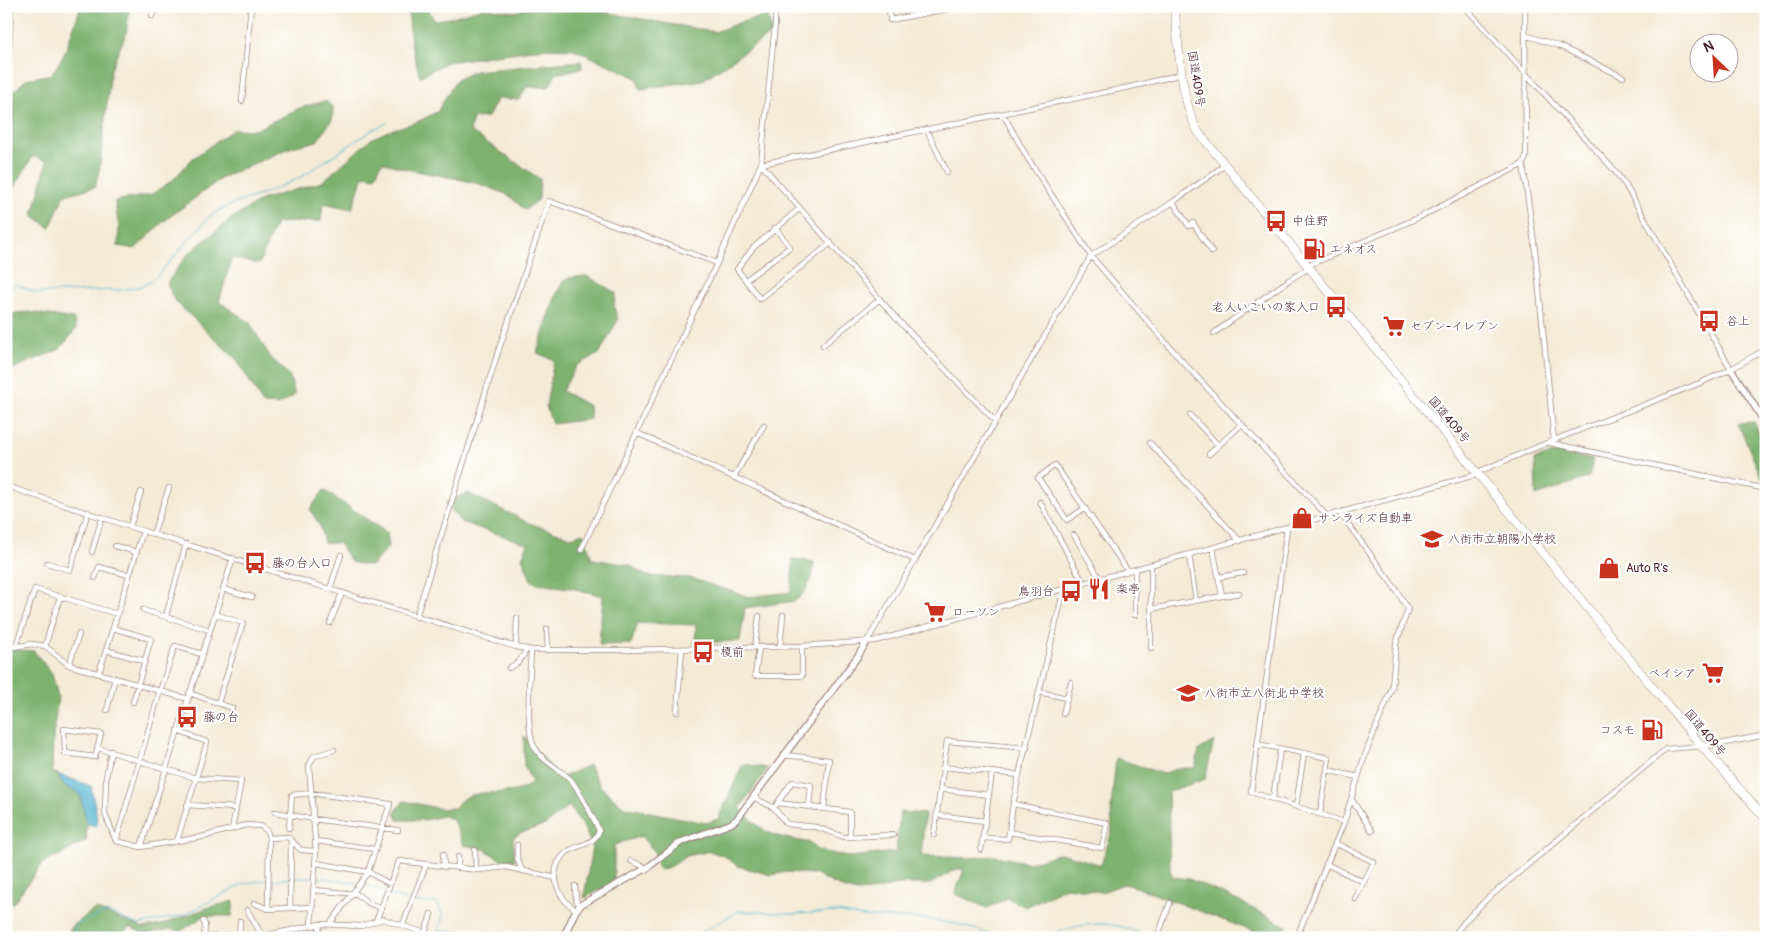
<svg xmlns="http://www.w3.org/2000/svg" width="1772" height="944" viewBox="0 0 1772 944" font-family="Pangolin,'Klee One',sans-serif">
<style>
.forest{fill:#7db26e;stroke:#64684c}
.water{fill:#4eb1cd;stroke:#4c687c}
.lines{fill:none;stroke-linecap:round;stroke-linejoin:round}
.stream{stroke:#4eb1cd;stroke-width:1}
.minor-casing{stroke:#9e8580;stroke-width:6}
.tertiary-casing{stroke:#9e8580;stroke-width:8}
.trunk-casing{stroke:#9e8580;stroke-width:9}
.minor{stroke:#fff;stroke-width:4.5}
.tertiary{stroke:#fff;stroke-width:5.5}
.trunk{stroke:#fff;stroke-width:8}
.labels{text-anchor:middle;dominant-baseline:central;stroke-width:4;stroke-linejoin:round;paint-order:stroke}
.street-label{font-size:12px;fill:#4a1f2b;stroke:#fff}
.poi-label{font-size:12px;fill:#4a1f2b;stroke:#fff;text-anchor:start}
</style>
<rect width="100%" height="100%" fill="#fff"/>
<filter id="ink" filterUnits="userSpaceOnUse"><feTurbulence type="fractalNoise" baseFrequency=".02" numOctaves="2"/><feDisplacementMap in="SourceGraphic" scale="10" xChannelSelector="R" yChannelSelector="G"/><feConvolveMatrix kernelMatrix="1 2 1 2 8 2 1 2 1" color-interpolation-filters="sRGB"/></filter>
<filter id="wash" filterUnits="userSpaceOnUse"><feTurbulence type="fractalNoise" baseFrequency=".0096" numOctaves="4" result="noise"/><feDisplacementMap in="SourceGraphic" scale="20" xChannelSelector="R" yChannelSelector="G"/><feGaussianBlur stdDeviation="1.12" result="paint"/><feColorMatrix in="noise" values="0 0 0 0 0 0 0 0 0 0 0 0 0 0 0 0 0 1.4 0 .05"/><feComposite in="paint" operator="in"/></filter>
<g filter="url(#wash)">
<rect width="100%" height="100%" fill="#f3ebd6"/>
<path class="forest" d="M81 6H130L126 34 111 69 99 172 95 187 64 195 50 228 33 215 47 161 33 156 6 202V164L12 145 13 93 26 79 52 74 64 55Z
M408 6H426L434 20 449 18 484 8 515 12 535 6H603V12L715 32 741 22 768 16 772 33 703 80 640 89 637 78 574 49 546 48 447 62 420 77 411 44Z
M581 61 582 68 556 74 549 87H527L519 100 498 98 488 117 473 118 470 131 540 179 539 199 525 210C518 204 511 196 503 193 465 175 422 176 382 162L375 177 364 175 352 209 323 203 321 221 276 223 259 264 232 258 219 302 249 322 271 358 289 375 295 395 279 405 263 404 237 360 174 300 167 283 188 254 230 220 261 200 322 182 371 139 388 131 417 122 437 112 456 80 475 71Z
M325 101 333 107 332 120 317 141 292 147 223 177 164 221 135 249 118 246 119 229 115 201 150 195 173 180 192 159 234 129 255 130 300 108Z
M587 276 616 293 614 306 618 320 599 354 577 365 562 391 589 406 590 419 552 424 546 406 554 360 537 353C541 340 556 288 564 281 570 276 579 277 587 276Z
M29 312 74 319 76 329 60 349 12 369 6 380V314Z
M1754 422 1766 448V488L1738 423Z
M1560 452 1593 460 1589 477 1536 496 1535 459Z
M324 490 387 533 389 546 371 566 351 562 339 543H324L320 526 310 509Z
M468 493 529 523 571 537 583 533 592 559 630 565 646 576 690 578 749 597 791 592 793 559 814 562 812 578 804 593 795 601 745 608 740 641 695 643 696 625 638 623 631 644 599 645 603 596 571 588 537 584 531 580 522 557 528 544 461 522 445 503Z
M6 649 34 651 52 674 58 696 53 737 52 772 57 774 65 786 80 794 87 824 86 841 42 864 14 902 6 905Z
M524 736 561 778 589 765 601 787 624 807 706 823 718 819 743 764 768 768 740 808C766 837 774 836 811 843L817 850 849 857 896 852 900 812 925 814 921 856 967 858 997 856 1029 863 1061 853 1101 865 1112 831 1111 808 1116 758 1163 774 1178 768H1195L1199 750 1214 741 1205 779 1168 792 1170 870 1173 877 1189 879 1230 897 1288 927 1260 934 1133 886 1124 884 1102 892 1066 887 1026 907 1007 898 987 908 955 894 964 869H956L930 884H898L878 890 858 892 845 889 814 874 786 872 771 875 738 866 724 856 710 851 686 856 673 865 661 870 657 867 654 851 641 836 614 845V883L584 898 592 846 583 826 569 806 545 825 520 833 513 838 515 860H501L484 849 464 845 453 820 444 816 424 820H398L395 812 404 801 442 809 455 808C468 785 501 797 522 789 526 788 529 784 532 782L524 766Z
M234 901 232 916H204L181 931 170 929 144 934 130 927 120 935 124 938H66L72 926 95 909 143 928 161 925 207 908Z"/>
<path class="water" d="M57 774 91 786C93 799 98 813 97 826L87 824 80 794 65 786Z"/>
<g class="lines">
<path class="stream" d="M6 295 15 284 37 293 119 290 139 287 152 281 159 274 208 218 216 212 238 202 268 192 301 177 374 129 387 123
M316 877 357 883
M271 880 312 877
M361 883 385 892
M389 894 410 902 437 903 443 915 439 931 501 932 526 938
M70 938 77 924 107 912 138 925 184 915 241 885 252 882 267 880
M692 938 739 911 794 914 837 912 863 917 927 919 956 924 1004 938
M1041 938C1057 931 1081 924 1098 924 1116 923 1135 931 1151 938"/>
</g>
</g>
<g filter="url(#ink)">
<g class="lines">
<g class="minor-casing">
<path id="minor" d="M889 6 890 20 963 6
M1464 6 1614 170 1626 186 1731 369
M1525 6 1526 157 1523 164 1535 250 1554 440
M152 16 155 6
M1525 35 1559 46 1623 77
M242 101 251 6
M1003 114 1027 157 1091 256 1182 361 1327 516
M6 121 11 6
M927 130 947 172
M761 164 1130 87 1182 74
M761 164 897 319 995 421
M1173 202 1189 226 1193 223 1212 252
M800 208 753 248 737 269 760 299 831 243
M1307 266 1420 217 1523 164
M746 280 790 247 775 228
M1214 333 1289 280 1309 268
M823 345 880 299
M1190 415 1218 445
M637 433 915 560
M1150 443 1240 541
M1550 443 1766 489
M1209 454 1242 424
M1478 472 1554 440 1700 383 1731 369 1766 349
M734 477 764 425
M6 486 143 531 516 647 531 650H627L802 646 875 641 1479 474
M1040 502 1084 584
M1085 508 1067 520 1038 478 1055 465 1128 571
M130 526 141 492
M1287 528 1251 792 1344 822
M153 534 169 488
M1074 535 1100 579
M115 546 136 552
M1213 548 1222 596
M581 550 717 263 761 164 775 24V6
M92 552 102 517
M1189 555 1196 601
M47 563 70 570 88 512
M1135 569V615
M1219 577 1243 573
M95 578 99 567 129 575
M223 589 252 597
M330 589 341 555
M1151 609 1239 593
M143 610 210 630
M215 614 243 623 218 703
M166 616 186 544
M416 617 498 352 549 201 717 263
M330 623 342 593
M113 628 151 639 133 702
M547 629 548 650
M866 643 915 560 1091 256 1173 202 1225 165
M16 646 35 589 117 614
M45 646 60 597
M516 647 517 618
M755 647 759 616
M759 647 755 676H802V646
M780 647 783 615
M6 648 32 644 45 646 69 665 188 699
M1151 648V565
M106 650 145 661
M531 650C530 673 525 728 534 746 542 762 559 768 571 780 577 787 596 822 599 831 594 846 577 844 566 853 546 870 557 898 576 910
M69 665 79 634
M509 668 519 662 527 649
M99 673 143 531
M1039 692 1067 698
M189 693 232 708
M107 710 115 678
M677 712 682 649
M1063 714 1071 682
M64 729 101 734 95 757 65 753Z
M1257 744 1329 758 1327 770 1358 777
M98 748 195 778 241 781 232 829
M111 751 106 777 105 814 116 841
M784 755 829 760 824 809
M944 767 1019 775
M940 789 989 795
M753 797 774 808 787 824 816 827 844 837 894 835
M1273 799 1280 749
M1352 800 1372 831
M778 803 850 812V837
M187 805 236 808
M776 805 792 782 811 785 809 807
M1296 806 1304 753
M275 812 313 819 398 830
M1320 814 1327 770
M937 815 985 821
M289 828 292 795 311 793 390 804 368 872 330 924
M1009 832 1102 848 1107 823 1013 804
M934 835 947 741 1027 748
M269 838 288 837 301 850 316 851
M983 838 1008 839 1013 804 1019 775 1064 589
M116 841 141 847 202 837 246 825 261 826 267 831 269 838 268 909
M116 841 160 691 175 646 202 654
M177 841 207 742 177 731
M316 841 375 849
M1335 843 1374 862 1355 899
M517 845V857L522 871
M141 847 233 558
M475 850 476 870
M981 850 992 772
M443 854 444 867
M631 861 647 868
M316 863 368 872 390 884
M1326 864 1364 882
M458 868V857
M575 886 576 900 579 906
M314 890 357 894 368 903 381 908
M254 903 268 909 313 907
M290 908 291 840
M247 910 263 937
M203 921 205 925 204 938
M376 921 399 861 478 870 506 867 556 878
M403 924 426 865
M311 926 316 851 309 766 314 756 334 750
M1300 929 1344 822 1365 755 1392 688 1396 644 1408 609 1395 588 1340 513
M263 936 320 924 361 926 383 919 425 933 431 914
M204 937 239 935
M239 937 240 921
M318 938 320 924
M1157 938 1170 903
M1452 938 1465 921 1487 899 1666 749 1714 745 1766 735"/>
</g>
<g class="tertiary-casing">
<path id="tertiary" d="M1731 369 1766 424
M563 938 576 910 582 904 647 868 681 842 730 824 737 819 858 656 866 643"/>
</g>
<g class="trunk-casing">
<path id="trunk" d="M1174 6C1179 43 1180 103 1199 133L1645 678 1700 744 1766 819"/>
</g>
<use href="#minor" class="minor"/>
<use href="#tertiary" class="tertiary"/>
<use href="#trunk" class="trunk"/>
</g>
</g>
<defs>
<g id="bus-bare" transform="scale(1.725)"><path d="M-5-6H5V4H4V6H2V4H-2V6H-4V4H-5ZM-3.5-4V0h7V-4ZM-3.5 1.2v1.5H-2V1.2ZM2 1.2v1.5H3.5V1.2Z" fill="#c8321e" stroke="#fff" stroke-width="2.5" paint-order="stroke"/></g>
<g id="fuel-bare" transform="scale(1.725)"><path d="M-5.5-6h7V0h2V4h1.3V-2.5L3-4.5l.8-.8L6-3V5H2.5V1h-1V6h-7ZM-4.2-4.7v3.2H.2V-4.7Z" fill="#c8321e" stroke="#fff" stroke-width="2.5" paint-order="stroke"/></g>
<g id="supermarket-bare" transform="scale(1.725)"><path d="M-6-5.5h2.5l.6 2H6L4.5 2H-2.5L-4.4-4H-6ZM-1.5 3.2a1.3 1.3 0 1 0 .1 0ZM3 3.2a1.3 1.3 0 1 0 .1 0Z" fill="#c8321e" stroke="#fff" stroke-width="2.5" paint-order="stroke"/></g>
<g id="shop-bare" transform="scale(1.725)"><path d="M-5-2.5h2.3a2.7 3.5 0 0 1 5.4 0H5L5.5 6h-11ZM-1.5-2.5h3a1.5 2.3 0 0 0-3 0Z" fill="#c8321e" stroke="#fff" stroke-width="2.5" paint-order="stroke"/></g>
<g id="school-bare" transform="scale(1.725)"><path d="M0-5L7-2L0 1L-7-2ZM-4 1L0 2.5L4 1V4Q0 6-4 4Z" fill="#c8321e" stroke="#fff" stroke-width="2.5" paint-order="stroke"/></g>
<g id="restaurant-bare" transform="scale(1.725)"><path d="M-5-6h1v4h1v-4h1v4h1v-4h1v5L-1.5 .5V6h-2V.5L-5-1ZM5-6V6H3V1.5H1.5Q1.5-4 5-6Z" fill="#c8321e" stroke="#fff" stroke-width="2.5" paint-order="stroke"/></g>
</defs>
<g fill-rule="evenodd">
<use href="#bus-bare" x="1276" y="221"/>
<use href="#fuel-bare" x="1314" y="249"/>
<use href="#bus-bare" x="1336" y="307"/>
<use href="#bus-bare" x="1709" y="321"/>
<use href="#supermarket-bare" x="1394" y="326"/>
<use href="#shop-bare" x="1302" y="518"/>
<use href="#school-bare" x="1432" y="539"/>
<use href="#bus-bare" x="255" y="563"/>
<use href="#shop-bare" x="1609" y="568"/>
<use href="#restaurant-bare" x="1099" y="589"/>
<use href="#bus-bare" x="1071" y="591"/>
<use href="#supermarket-bare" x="935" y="612"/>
<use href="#bus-bare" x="703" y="652"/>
<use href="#supermarket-bare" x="1713" y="673"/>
<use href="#school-bare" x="1188" y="693"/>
<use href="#bus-bare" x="187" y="717"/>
<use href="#fuel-bare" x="1652" y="730"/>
</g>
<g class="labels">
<g class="street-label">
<text transform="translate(1196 79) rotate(81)">国道409号</text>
<text transform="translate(1449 420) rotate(50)">国道409号</text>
<text transform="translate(1705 733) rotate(50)">国道409号</text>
</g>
<g class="poi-label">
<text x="1292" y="221">中住野</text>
<text x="1330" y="249">エネオス</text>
<text x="1320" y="307" text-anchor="end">老人いこいの家入口</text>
<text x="1726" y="321">谷上</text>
<text x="1410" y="326">セブン-イレブン</text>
<text x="1318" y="518">サンライズ自動車</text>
<text x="1448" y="539">八街市立朝陽小学校</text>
<text x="272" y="563">藤の台入口</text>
<text x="1626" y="568">Auto R's</text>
<text x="1116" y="589">楽亭</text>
<text x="1054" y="591" text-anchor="end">鳥羽台</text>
<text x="952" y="612">ローソン</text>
<text x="720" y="652">榎前</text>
<text x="1696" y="673" text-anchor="end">ベイシア</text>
<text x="1204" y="693">八街市立八街北中学校</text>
<text x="203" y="717">藤の台</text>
<text x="1635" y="730" text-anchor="end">コスモ</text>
</g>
</g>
<rect width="1772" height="944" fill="none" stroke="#fff" stroke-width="25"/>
<g transform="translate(1714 58) rotate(335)"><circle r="24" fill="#ffffff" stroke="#b7a5aa"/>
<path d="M0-4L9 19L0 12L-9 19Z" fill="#c8321e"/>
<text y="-8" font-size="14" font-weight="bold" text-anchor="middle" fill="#4a1f2b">N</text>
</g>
</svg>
